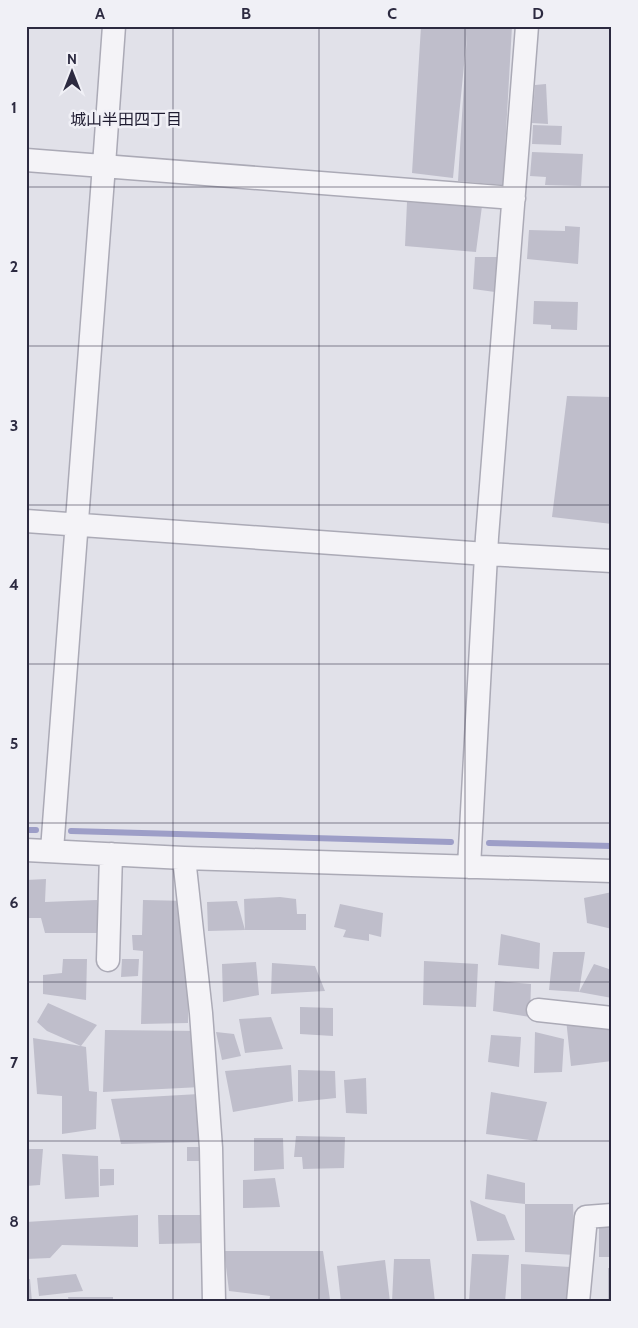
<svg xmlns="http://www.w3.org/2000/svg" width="638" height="1328" viewBox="0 0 638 1328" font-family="Cabin,'Noto Sans JP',sans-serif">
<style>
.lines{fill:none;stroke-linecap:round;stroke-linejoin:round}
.stream{stroke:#9d9ec7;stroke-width:6}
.building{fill:#bfbecb}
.minor-casing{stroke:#abaab6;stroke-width:25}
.minor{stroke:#f4f3f7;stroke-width:22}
.grid{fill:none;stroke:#2c2a40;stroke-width:1;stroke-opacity:0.55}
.labels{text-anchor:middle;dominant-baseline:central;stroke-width:5;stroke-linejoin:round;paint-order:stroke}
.neighbourhood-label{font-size:16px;fill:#1f1c31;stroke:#f0f0f6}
.neatline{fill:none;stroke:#2c2a40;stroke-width:2}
.grid-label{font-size:16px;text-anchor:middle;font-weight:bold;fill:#2c2a40}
</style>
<rect width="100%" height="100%" fill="#e1e1e9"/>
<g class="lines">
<path class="stream" d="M26 830H36
M71 831 451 842
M489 843 612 846"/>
</g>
<path class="building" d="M421 26H512L503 185 458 181 467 34 453 178 412 173Z
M546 84 548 124 532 123 535 85Z
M533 125 562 126 561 145 532 144Z
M532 152 583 154 581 186 545 185 546 177 530 176Z
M407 202 482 206 476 252 405 246Z
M565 226 580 227 578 264 527 259 529 230 565 231Z
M475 257H497L495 292 473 289Z
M534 301 578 302 577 330 551 329V325L533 324Z
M567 396 612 397V524L552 517Z
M46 879 45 902 97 900V933H45L41 918H26V880Z
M612 892V929L587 923 584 898Z
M280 897 296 899 297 914H306V930H245L244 899Z
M143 900 189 901 188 1023 141 1024 143 951 133 950 132 935H142Z
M237 901 245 930 208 931 207 902Z
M340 904 383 913 381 937 369 934V941L343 937 346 930 334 927Z
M501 934 540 943 539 969 498 965Z
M553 952H585L579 992 549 990Z
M63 959H87L86 1000 43 994V975L62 973Z
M122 959H139L138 976 121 977Z
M424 961 478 964 476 1007 423 1005Z
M256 962 259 995 223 1002 222 964Z
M272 963 315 966 325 991 271 994Z
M594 964 612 970V998L579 992Z
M495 981 531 984 530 1017 493 1011Z
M48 1003 97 1025 81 1046 86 1047 89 1091 97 1092 96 1129 62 1134V1096L37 1094 33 1038 81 1046 47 1031 37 1022Z
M300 1007 333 1008V1036L300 1034Z
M271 1017 283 1049 245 1053 239 1019Z
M566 1019 611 1025 612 1033V1061L571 1066Z
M105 1030 202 1031 201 1087 103 1092Z
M216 1032 234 1034 241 1056 222 1060Z
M535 1032 564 1039 562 1072 534 1073Z
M491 1035 521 1037 519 1067 488 1062Z
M291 1065 293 1101 233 1112 225 1071Z
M298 1070 335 1071 336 1098 298 1102Z
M366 1078 367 1114 346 1113 344 1080Z
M491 1092 547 1102 537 1141 486 1134Z
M199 1094 200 1142 121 1144 111 1099Z
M296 1136 345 1137 344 1168 303 1169 302 1157H294Z
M254 1138H283L284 1169 254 1171Z
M187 1147H207L208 1161H187Z
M26 1149H43L40 1185 26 1186Z
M62 1154 98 1156 99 1197 65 1199Z
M100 1169H114V1185L100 1186Z
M487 1174 525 1183V1204L485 1199Z
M275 1178 280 1207 243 1208V1180Z
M470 1200 505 1215 515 1240 477 1241Z
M525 1204H573L575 1255 525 1252Z
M138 1215V1247L62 1245 50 1258 26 1259V1222Z
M158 1215H209L208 1243 159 1244Z
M599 1224H612V1257H599Z
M224 1251H323L330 1300 324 1302H269L270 1296 229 1291Z
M472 1254 509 1255 505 1302H469Z
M394 1259H430L435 1302H392Z
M385 1260 390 1302H341L337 1266Z
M521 1264 570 1267 568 1302H521Z
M608 1268H612V1300H608Z
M76 1274 83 1291 39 1296 37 1278Z
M26 1279H30L32 1302H26Z
M68 1297H113V1302H69Z"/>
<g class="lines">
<g class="minor-casing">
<path id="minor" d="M26 160 514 198
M26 521 486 554 612 561
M26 850 184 858 612 871
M52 850 104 165 114 26
M184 858 201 1013 211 1148 214 1302
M469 867 487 537 527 26
M108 960 111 854
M538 1010 612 1018
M578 1302 586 1217 612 1215"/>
</g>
<use href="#minor" class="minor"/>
</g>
<path class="grid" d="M173 26V1302M319 26V1302M465 26V1302M26 187H612M26 346H612M26 505H612M26 664H612M26 823H612M26 982H612M26 1141H612"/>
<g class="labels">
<g class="neighbourhood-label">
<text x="126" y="119">城山半田四丁目</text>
</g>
</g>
<rect width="638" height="1328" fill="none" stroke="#f0f0f6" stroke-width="55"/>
<g transform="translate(72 72)" stroke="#f0f0f6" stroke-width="4" paint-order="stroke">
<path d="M0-4L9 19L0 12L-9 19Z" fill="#2c2a40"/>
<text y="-8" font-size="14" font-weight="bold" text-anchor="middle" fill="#2c2a40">N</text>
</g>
<rect x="28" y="28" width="582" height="1272" class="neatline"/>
<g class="grid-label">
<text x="100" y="19">A</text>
<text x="246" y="19">B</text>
<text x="392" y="19">C</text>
<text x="538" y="19">D</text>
<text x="14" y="113">1</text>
<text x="14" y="272">2</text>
<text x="14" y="431">3</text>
<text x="14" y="590">4</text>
<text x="14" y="749">5</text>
<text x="14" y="908">6</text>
<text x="14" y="1068">7</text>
<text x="14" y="1227">8</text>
</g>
</svg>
